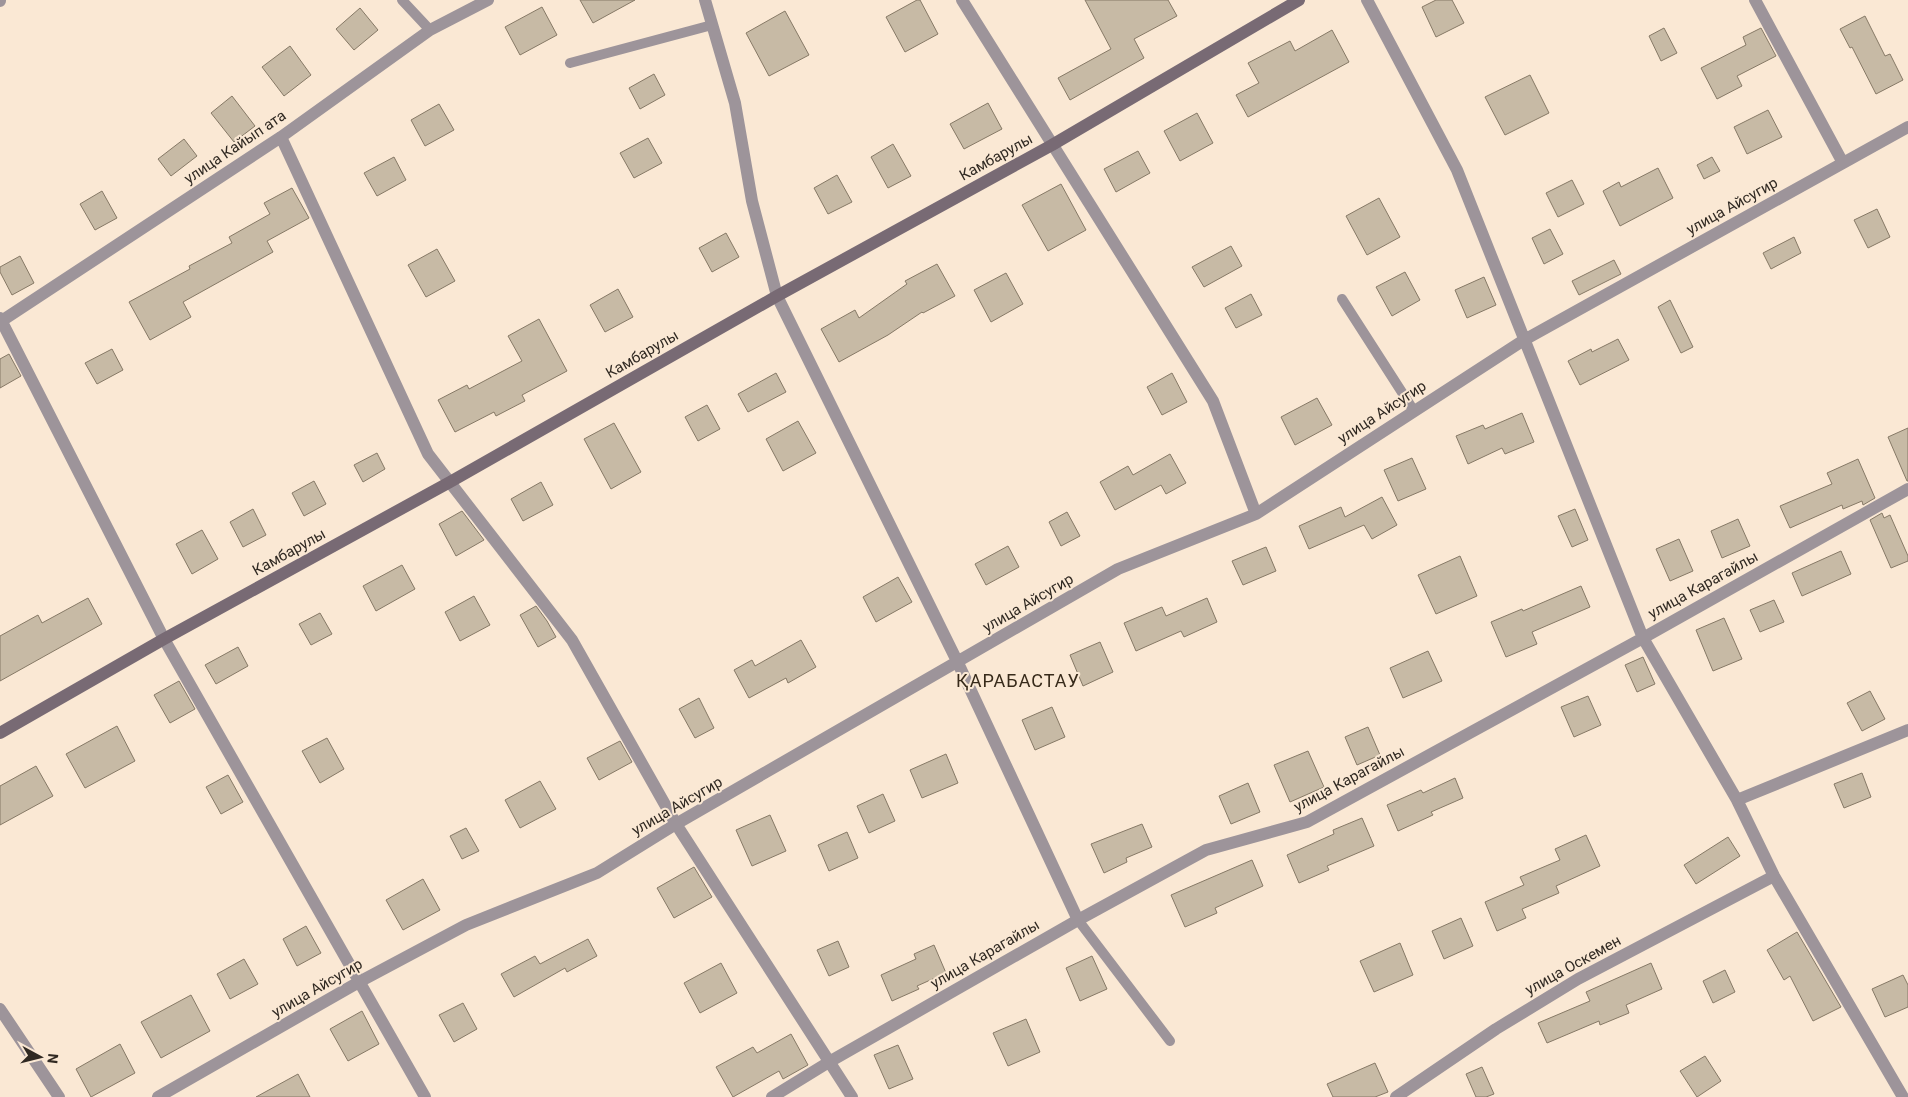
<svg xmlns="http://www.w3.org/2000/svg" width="1908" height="1097" viewBox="0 0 1908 1097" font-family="Roboto,sans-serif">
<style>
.building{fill:#c7baa5;stroke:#867966}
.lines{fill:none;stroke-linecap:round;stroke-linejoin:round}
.lane{stroke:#9d949a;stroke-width:10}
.street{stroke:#9d949a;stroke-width:12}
.secondary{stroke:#786a74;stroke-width:12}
.labels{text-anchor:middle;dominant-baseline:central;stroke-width:4;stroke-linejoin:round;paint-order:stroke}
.street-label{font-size:15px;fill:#302922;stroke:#fae8d4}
.quarter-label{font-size:18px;letter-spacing:1px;fill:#372a1a;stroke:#fae8d4}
</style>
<rect width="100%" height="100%" fill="#fae8d4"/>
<path class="building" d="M580 0H635L593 23Z
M917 0H920L938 34 905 52 886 17Z
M1085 0H1168L1177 16 1134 39 1144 58 1070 100 1058 78 1111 49Z
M1436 0H1452L1464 23 1436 37 1422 7Z
M542 7 557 35 520 55 505 27Z
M360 8 378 30 354 50 336 29Z
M785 11 809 55 769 76 746 33Z
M1865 16 1885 56 1890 54 1903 80 1876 94 1852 47 1850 48 1840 29Z
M1664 28 1677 53 1661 61 1649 36Z
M1761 28 1776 56 1737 76 1742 86 1717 99 1701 68 1746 45 1743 37Z
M1332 30 1349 62 1248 117 1236 95 1259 83 1248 63 1290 41 1295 51Z
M290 46 311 75 284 96 262 67Z
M654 74 665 95 640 109 629 88Z
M1530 75 1549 113 1505 135 1485 97Z
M232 96 255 126 234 142 211 113Z
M988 103 1002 129 964 149 950 124Z
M439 104 454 130 425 146 411 120Z
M1768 110 1782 137 1747 154 1734 127Z
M1197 113 1213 143 1180 161 1164 131Z
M648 138 662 163 634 178 620 153Z
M184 139 197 156 171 176 158 159Z
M893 144 911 176 888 188 871 157Z
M1138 151 1150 173 1116 192 1104 169Z
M394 157 406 180 377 196 364 173Z
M1712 157 1720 171 1704 179 1697 165Z
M1658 168 1673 198 1620 226 1603 191 1619 182 1621 187Z
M837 175 852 202 828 214 814 188Z
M1572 180 1584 204 1558 217 1546 193Z
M1061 184 1086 230 1048 251 1022 205Z
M292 188 309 218 267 241 273 252 183 302 191 317 150 340 129 302 190 269 189 266 232 243 229 237 270 214 264 203Z
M102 191 117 218 95 230 80 204Z
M1379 198 1400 237 1367 255 1346 216Z
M1877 209 1890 237 1868 248 1854 220Z
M1550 229 1563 254 1544 264 1532 238Z
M726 233 739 257 712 272 699 248Z
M1794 237 1801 253 1771 269 1763 253Z
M1231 246 1242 266 1204 287 1192 267Z
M437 249 455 281 426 297 408 265Z
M20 256 34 283 12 295 0 272V267Z
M1614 260 1621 274 1579 295 1572 281Z
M937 264 955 296 923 313 922 312 888 335 839 362 821 329 855 310 859 318 907 284 905 281Z
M1405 272 1420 300 1392 316 1376 287Z
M1006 273 1023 304 991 322 974 290Z
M1484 277 1496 305 1467 318 1455 290Z
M618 289 633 317 605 332 590 305Z
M1251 294 1262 315 1236 328 1225 308Z
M1670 300 1693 347 1681 353 1658 307Z
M539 319 567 371 522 395 525 401 496 416 494 412 455 432 438 400 467 385 469 389 522 361 508 336Z
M1618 339 1629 360 1580 385 1568 361 1591 349 1592 352Z
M112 349 123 370 97 384 85 363Z
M9 354 21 376 0 388V359Z
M776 373 786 392 748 412 738 394Z
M1172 373 1187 402 1162 415 1147 387Z
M1317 398 1332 425 1295 445 1281 417Z
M707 405 720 429 698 441 685 417Z
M1522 413 1534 442 1505 454 1502 448 1468 464 1456 436 1483 425 1485 429Z
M798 421 816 453 783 471 766 439Z
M614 423 641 472 611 489 584 439Z
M1908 428V481H1907L1888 437Z
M377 453 385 469 363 482 354 465Z
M1170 454 1186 483 1166 494 1161 485 1115 510 1100 482 1128 466 1133 475Z
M1412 458 1426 489 1398 501 1384 470Z
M1858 459 1875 498 1863 505 1862 501 1843 509 1842 505 1790 528 1780 506 1832 484 1827 473Z
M314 481 326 504 304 516 292 493Z
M541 482 553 505 523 521 511 499Z
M1382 497 1397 525 1372 539 1364 525 1309 549 1299 526 1341 507 1345 517Z
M253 509 266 535 243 547 230 522Z
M1575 509 1588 540 1572 547 1558 516Z
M462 511 484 540 456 556 439 524Z
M1067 512 1080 536 1061 546 1049 522Z
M1882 513 1884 518 1890 515 1908 556V561L1891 568 1870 520Z
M1738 519 1750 546 1722 558 1711 531Z
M202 530 218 559 192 574 176 544Z
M1679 539 1693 571 1670 581 1656 549Z
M1008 546 1019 567 986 585 975 564Z
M1266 547 1276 571 1243 585 1232 561Z
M1841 551 1851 574 1802 596 1792 573Z
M1460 556 1477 596 1436 614 1418 575Z
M402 565 415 589 376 611 363 586Z
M898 577 912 602 876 622 863 597Z
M1581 586 1590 607 1532 632 1537 644 1506 657 1491 622 1522 609 1523 611Z
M474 596 490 625 460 641 445 612Z
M88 598 102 624 0 681V636L38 615 42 623Z
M1207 598 1217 622 1184 637 1181 631 1136 651 1124 623 1162 607 1166 616Z
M1774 600 1784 622 1760 632 1750 610Z
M536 606 547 621 556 637 538 647 520 615Z
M320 613 332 634 311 645 299 624Z
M1724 618 1742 659 1713 671 1696 630Z
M801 640 816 667 788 683 786 678 749 698 734 670 752 660 755 666Z
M1100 642 1113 672 1083 686 1070 655Z
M238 647 248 666 216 684 205 665Z
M1428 651 1442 681 1403 698 1390 668Z
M1643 657 1655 684 1637 692 1625 665Z
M179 681 195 709 170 723 154 695Z
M1870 691 1885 719 1862 731 1847 703Z
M1588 696 1601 725 1574 737 1561 707Z
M699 698 714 728 695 738 679 709Z
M1052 707 1065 737 1035 750 1022 720Z
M117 726 135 761 85 788 66 754Z
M1368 727 1380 755 1357 765 1345 737Z
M327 738 344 769 320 783 302 751Z
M620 741 632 762 599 780 587 758Z
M1308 751 1324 787 1290 802 1274 765Z
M946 754 958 783 922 798 910 770Z
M36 766 53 796 0 825V786Z
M1862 773 1871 797 1844 808 1834 784Z
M228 775 243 802 221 814 206 787Z
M1455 778 1463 798 1431 812 1433 815 1398 831 1387 805 1421 790 1423 793Z
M540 781 556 809 520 828 505 800Z
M1248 783 1260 812 1231 824 1219 796Z
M883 794 895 821 869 833 857 806Z
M770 815 786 851 752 866 736 830Z
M1362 818 1374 846 1327 866 1329 870 1299 883 1287 855 1334 834 1333 830Z
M1142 824 1152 847 1126 858 1127 862 1104 873 1091 844Z
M466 828 479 851 462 859 450 836Z
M847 832 858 858 829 871 818 845Z
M1586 835 1600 866 1556 886 1559 893 1522 909 1526 918 1497 931 1485 902 1524 885 1520 877 1560 860 1555 849Z
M1728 837 1740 856 1696 884 1684 865Z
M1252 860 1263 886 1215 908 1217 913 1185 927 1171 895Z
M694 867 712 897 674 918 657 888Z
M423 879 440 910 403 930 386 900Z
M1461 918 1473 946 1444 959 1432 931Z
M306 926 321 953 297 966 283 939Z
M1797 932 1841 1007 1813 1021 1790 976 1784 980 1767 950Z
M588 939 597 956 567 972 565 968 514 997 501 974 535 956 540 964Z
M838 941 849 967 829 976 817 950Z
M1400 943 1413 975 1374 992 1360 961Z
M934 945 946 973 917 986 919 989 892 1001 881 975 916 959 914 954Z
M1092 956 1107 989 1080 1001 1066 968Z
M244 959 258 984 230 999 217 974Z
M721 963 737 993 700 1013 684 983Z
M1651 963 1662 989 1626 1005 1629 1013 1600 1025 1599 1021 1547 1043 1538 1023 1590 1001 1586 992Z
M1725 970 1735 992 1713 1003 1703 981Z
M1903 975 1908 985V1007L1885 1017 1872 989Z
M191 995 210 1031 161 1058 141 1022Z
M463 1003 477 1029 454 1042 439 1015Z
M362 1011 379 1044 348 1061 330 1029Z
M1026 1019 1040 1052 1008 1066 993 1033Z
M791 1034 808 1065 783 1079 779 1071 733 1097 716 1067 753 1047 757 1053Z
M120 1044 135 1073 91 1097 76 1069Z
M898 1045 913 1079 889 1089 874 1055Z
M1705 1056 1721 1081 1697 1097 1680 1071Z
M1375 1063 1388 1092 1375 1097H1333L1327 1084Z
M1482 1067 1494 1094 1486 1097H1476L1466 1074Z
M298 1074 310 1097H256Z"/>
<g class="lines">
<path class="lane" d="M402 0 430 30
M570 63 712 25
M1342 299 1414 411
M1078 920 1170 1041"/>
<path class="street" d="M705 0 735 103 752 201 777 296 958 663 1078 920
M962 0 1213 401 1256 514
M1367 0 1457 170 1643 638 1737 800 1774 876 1903 1097
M1755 0 1843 163
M0 1V0
M281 137 428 454 572 640 676 824 852 1097
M0 318 164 639 425 1097
M0 322 281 137 430 30 488 0
M1737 800 1908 730
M0 1009 59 1097
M158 1097 359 982 466 925 597 873 676 824 1118 569 1256 514 1524 340 1908 127
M772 1097 829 1062 1078 920 1206 850 1307 822 1643 638 1908 489
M1396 1097 1496 1029 1578 979 1774 876"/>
<path class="secondary" d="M0 733 164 639 450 482 777 296 1052 145 1299 0"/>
</g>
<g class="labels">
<g class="street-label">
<text transform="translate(235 147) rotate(-34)">улица Кайып ата</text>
<text transform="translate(996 157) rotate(-29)">Камбарулы</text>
<text transform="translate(1732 206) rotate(-29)">улица Айсугир</text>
<text transform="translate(642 354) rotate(-30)">Камбарулы</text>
<text transform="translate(1382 412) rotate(-33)">улица Айсугир</text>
<text transform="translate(289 552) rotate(-29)">Камбарулы</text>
<text transform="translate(1703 585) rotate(-29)">улица Карагайлы</text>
<text transform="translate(1028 603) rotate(-30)">улица Айсугир</text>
<text transform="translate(1349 779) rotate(-28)">улица Карагайлы</text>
<text transform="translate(677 806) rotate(-30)">улица Айсугир</text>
<text transform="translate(985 954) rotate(-30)">улица Карагайлы</text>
<text transform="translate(1573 965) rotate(-29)">улица Оскемен</text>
<text transform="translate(317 988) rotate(-30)">улица Айсугир</text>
</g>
<g class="quarter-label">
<text x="1018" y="680">ҚАРАБАСТАУ</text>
</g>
</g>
<g transform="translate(40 1057) rotate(97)" stroke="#fae8d4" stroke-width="4" paint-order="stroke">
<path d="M0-4L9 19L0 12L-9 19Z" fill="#302922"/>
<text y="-8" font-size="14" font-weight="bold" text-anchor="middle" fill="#302922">N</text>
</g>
</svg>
